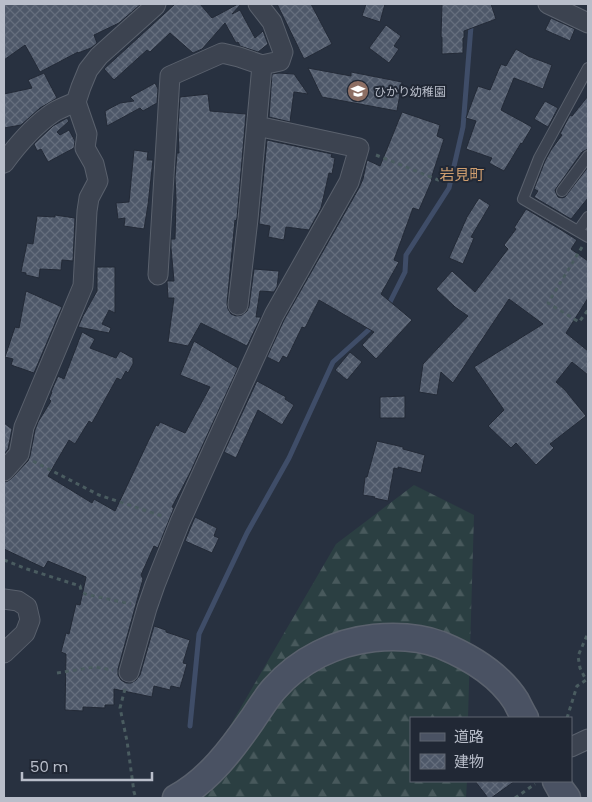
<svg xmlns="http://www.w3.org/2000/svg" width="592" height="802" viewBox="0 0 592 802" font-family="Poppins,'Noto Sans JP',sans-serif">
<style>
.forest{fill:url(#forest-firs)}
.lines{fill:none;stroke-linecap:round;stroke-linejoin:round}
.stream{stroke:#3f4d68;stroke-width:5}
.building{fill:url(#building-cross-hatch);stroke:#232a37}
.lane-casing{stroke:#5a616d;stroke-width:12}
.street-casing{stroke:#5a616d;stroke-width:21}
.secondary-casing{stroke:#5a616d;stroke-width:29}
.path{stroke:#4a5c60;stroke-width:3;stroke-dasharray:4 4;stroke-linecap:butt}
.lane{stroke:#3c4350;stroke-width:10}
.street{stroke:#3c4350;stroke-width:19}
.secondary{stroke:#4a5263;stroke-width:26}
.labels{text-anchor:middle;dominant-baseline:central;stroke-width:4;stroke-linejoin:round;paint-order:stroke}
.poi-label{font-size:12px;fill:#b9beca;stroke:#212835;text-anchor:start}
.quarter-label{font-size:15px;fill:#cf9e6f;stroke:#212835}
</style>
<defs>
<pattern id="forest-firs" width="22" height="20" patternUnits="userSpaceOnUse" patternTransform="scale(1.25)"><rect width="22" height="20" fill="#2b3f42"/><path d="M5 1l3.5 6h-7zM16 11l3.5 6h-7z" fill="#48595c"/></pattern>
<pattern id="building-cross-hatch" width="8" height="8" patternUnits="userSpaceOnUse" patternTransform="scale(1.25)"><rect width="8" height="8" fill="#4e5869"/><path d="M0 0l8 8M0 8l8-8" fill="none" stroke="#656e7d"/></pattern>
</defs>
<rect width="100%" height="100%" fill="#283140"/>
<path class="forest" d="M414 485 474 515 468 718H411V781H467L466 798H188L336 544Z"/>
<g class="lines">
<path class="stream" d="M387 308 405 272 406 255 449 188 463 127 471 26 470 23
M190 726 199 634 247 533 289 458 333 362 373 326"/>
</g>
<path class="building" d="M4 4H141L119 23 94 35 97 43 91 48 78 53V52L40 72 25 45 4 60Z
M175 4H200L212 18 238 4H241L232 14 240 10 255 38 263 31 268 44 258 52 240 46 238 42 236 43 225 23 202 49 193 53 170 33 150 52 147 50 114 80 104 69Z
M277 4H311L332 44 304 59Z
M366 4H385L380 22 362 16Z
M442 4H491L496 19 464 31V38H463V53L442 54V37H441Z
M551 18 575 29 570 41 545 30Z
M386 25 401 36 394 46 399 49 389 63 369 48Z
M516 49 528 56 552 65 543 89 514 78 501 110 532 127 522 144 521 143 504 171 489 163 492 158 466 149 476 121 466 118 478 86 490 90 501 64 506 66Z
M308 68 351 76V72L402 82 397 111 322 97Z
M44 73 57 98 40 108 21 125 4 128V94L32 88 28 80Z
M279 73 294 74 308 94 294 92 290 122 269 117 272 74Z
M155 83 158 89 157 103 143 111 140 108 107 126 105 111 120 103 134 101 130 97Z
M208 94 210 111 246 114 237 218 236 221 235 220 227 304 228 309 231 314 236 316 242 315 247 311 249 306 254 269 279 271 277 287 274 292 260 291 256 317H261L247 346 201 323 188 346 168 342 174 298H168L167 281H174L171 248V239H175L176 198 175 178 177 153H179L178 126 180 97Z
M588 96V149L582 152 555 190 556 193 558 197 562 198 565 197 588 167V198L571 219 534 197 538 191 534 189 545 161 551 150 562 135 560 134 570 115 572 116Z
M545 101 558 108 548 127 534 119Z
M402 112 440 125 437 136 444 139 431 179 432 180 419 210 413 208 394 260 399 262 381 294 412 320 376 359 362 345 374 332 319 300 305 328 302 327 287 358 283 356 279 363 267 357 284 320 359 188 363 179 367 160 380 166Z
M67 118 69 121 57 132 60 135 69 130 75 141 74 148 48 162 41 149 37 151 34 144 53 126Z
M267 140 332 154 331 157 335 158 332 174 329 173 321 208 309 230 286 227 284 240 268 237 270 226 259 224Z
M134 150 148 152 147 160H153L148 205 144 229 124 226 125 218 118 219 116 203 129 202Z
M479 198 490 205 471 237 474 238 463 264 449 258 467 217Z
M526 209 563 231 577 240 571 249 588 261V298L566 333 588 351V375L572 362 556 382 565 390 586 416 550 444 554 448 536 465 516 443 511 448 488 426 504 410 474 367 543 324 509 299 453 383 441 372 437 395 419 392 423 364 468 316 455 307 436 289 452 271 475 292 508 249 504 245 516 229 514 228Z
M55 215 75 218 73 261 62 260 61 270 40 269 39 278 26 275V273L21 272 27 243 33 244 37 216 55 217Z
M97 267H115V313L109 310 102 324 111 328 109 333 78 327 83 316 97 291Z
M26 291 62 307 34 373 11 365 13 359 5 357 15 327 19 328Z
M82 332 95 339 90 348 116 358 120 351 133 358V364L128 373 126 371 121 380 117 378 92 423 89 421 75 444 69 440 48 476 92 503 94 499 115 511 156 425 158 426 160 422 185 433 210 387 180 375 194 341 238 368 189 475 172 507 174 508 159 545 158 548 154 546 141 575 143 579 118 669V675L121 680 126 683H131L136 680 140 675 154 626 166 630V632L190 640 183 663 187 664 180 688 171 686 170 690 154 686 152 697 114 689V705H105V708L83 707V711L65 710 66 654 61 652 66 633 69 634 76 604 80 605 86 577 48 561 44 568 4 549V482L8 481 12 478 28 461 30 456 35 430 38 422 51 401 49 399 52 392H51L58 376 64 379Z
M350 352 362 362 347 380 335 370Z
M257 381 286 397 285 399 294 405 282 425 258 410 236 458 224 452Z
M405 396V418H380V397Z
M4 423 12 429 8 449 4 454Z
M377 441 403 447V449L425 455 421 473 398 467V469L394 468 388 501 374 498 375 497 363 495 365 477H367Z
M195 517 217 528 214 536 219 538 212 553 185 541Z
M475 781H515L491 798H488Z"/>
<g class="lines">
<g class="lane-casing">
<path id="lane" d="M588 68 539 158 523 199 588 237
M562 191 588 156
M578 231 588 217"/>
</g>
<g class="street-casing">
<path id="street" d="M548 4 588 23
M4 163C18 144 34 125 54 112 61 108 69 105 76 102
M158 275 170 76 222 53 239 57 262 65 280 61 283 52 272 22 258 4
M238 305 248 219 262 65
M4 471 19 454 24 427 83 286 87 211 89 198 98 181 94 164 85 148 87 134 76 102 81 87 88 70 99 56 155 6 156 4
M4 599 18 601 27 607 30 620 25 633 4 653
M129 672 147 608 155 585 180 522 274 315 349 182 359 148 257 126
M571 747 588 739"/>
</g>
<g class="secondary-casing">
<path id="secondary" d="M556 781 561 790 567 798
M176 798C208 781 232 749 252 720 259 710 266 698 274 689 299 660 336 642 374 638 396 636 420 637 441 645 470 657 499 674 516 701 519 707 522 713 525 718"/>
</g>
<path class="path" d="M376 155 441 181
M582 247 548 303 579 322 588 310
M33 461 99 495 165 517
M4 560 27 569 80 586 81 590 85 594 131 604
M57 673 95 667 113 670
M125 689 120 708 127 741 134 792 136 798
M567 718 577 686 586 680 580 668 578 656 588 633
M515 798 535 784"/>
<use href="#lane" class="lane"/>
<use href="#street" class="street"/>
<use href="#secondary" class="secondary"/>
</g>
<defs>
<g id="school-disc" transform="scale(1.125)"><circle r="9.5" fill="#8d6e63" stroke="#212835"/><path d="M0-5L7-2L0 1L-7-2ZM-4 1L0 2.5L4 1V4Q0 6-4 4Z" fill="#fff"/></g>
</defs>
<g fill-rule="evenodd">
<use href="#school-disc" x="358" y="91"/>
</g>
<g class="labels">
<g class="poi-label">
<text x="374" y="91">ひかり幼稚園</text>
</g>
<g class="quarter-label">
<text x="462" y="174">岩見町</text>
</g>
</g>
<rect width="592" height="802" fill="none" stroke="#b9beca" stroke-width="10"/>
<rect x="410" y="717" width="162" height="65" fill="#212835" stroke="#5e6471"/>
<rect x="420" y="733" width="25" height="8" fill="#4a5263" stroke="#5e6471"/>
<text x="454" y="742" font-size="15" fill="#b9beca">道路</text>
<rect x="420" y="754" width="25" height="15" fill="url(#building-cross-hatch)" stroke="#5e6471"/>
<text x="454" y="767" font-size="15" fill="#b9beca">建物</text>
<path d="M22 772v8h130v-8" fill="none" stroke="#b9beca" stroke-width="2.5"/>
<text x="30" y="772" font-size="15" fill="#b9beca" stroke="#212835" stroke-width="4" paint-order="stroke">50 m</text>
</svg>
